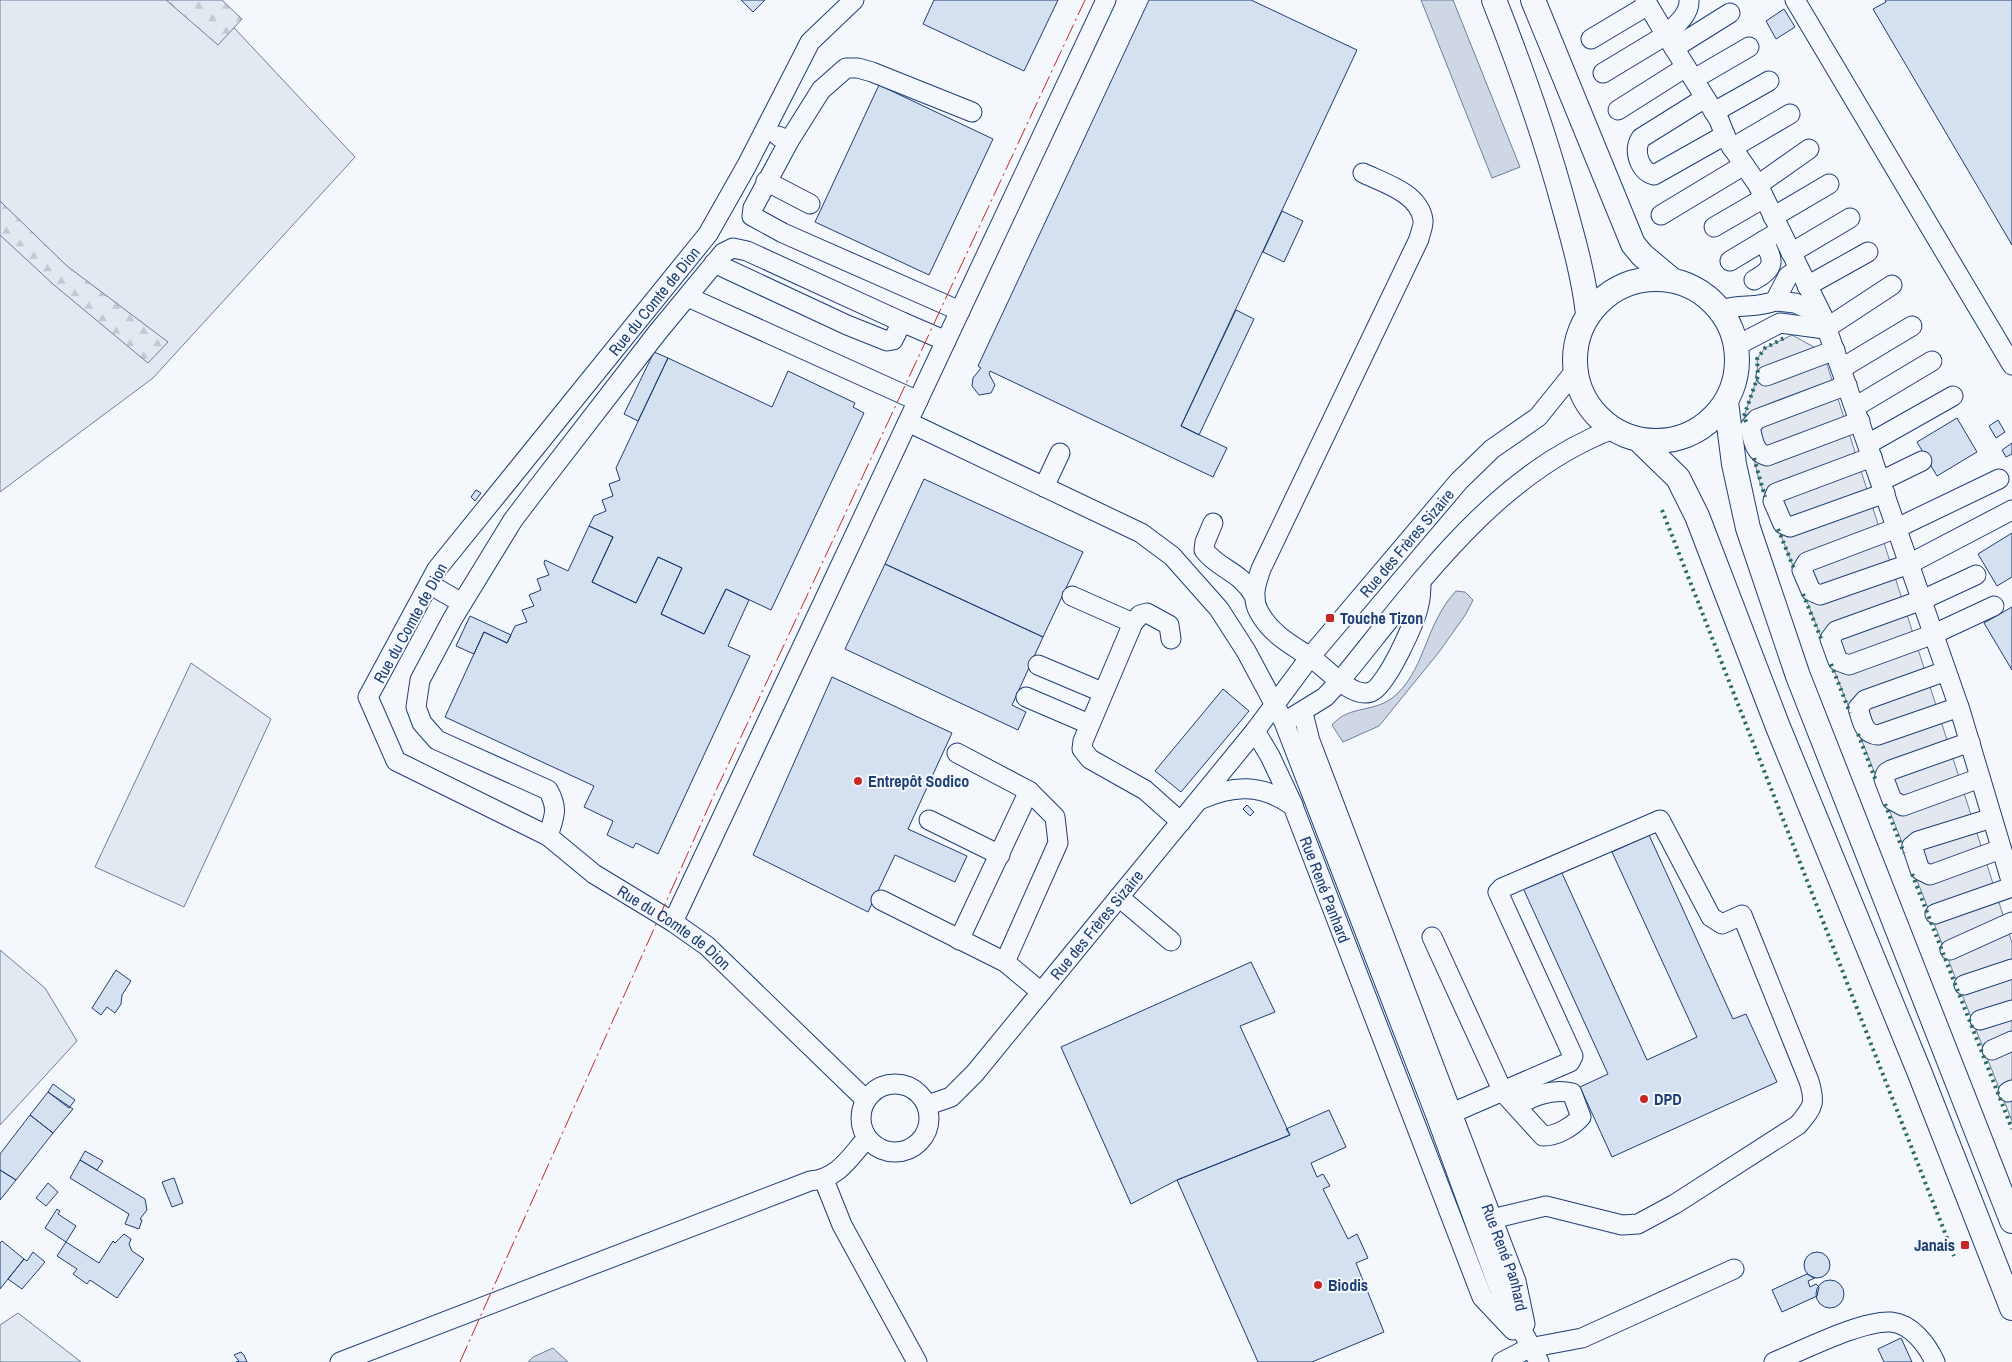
<svg xmlns="http://www.w3.org/2000/svg" width="2012" height="1362" viewBox="0 0 2012 1362" font-family="'Archivo Narrow',sans-serif">
<style>
.green{fill:#e3e9f0;stroke:#687fa3}
.forest{fill:url(#forest-firs);stroke:#687fa3}
.parking{fill:#e3e8f0;stroke:#687fa3}
.water{fill:#cfd7e4;stroke:#687fa3}
.building{fill:#d5e0f0;stroke:#1d3f73}
.lines{fill:none;stroke-linecap:round;stroke-linejoin:round}
.minor-casing{stroke:#1d3f73;stroke-width:21}
.major-casing{stroke:#1d3f73;stroke-width:26}
.minor{stroke:#f4f7fb;stroke-width:19}
.major{stroke:#f4f7fb;stroke-width:24}
.hedge{stroke:#2c6c60;stroke-width:4;stroke-dasharray:2.5 4;stroke-linecap:butt}
.power{stroke:#c62828;stroke-width:1;stroke-dasharray:18 4 2.5 4;stroke-linecap:butt}
.poi-dot{fill:#c62828;stroke:#f4f7fb;stroke-width:2}
.labels{text-anchor:middle;dominant-baseline:central;stroke-width:4;stroke-linejoin:round;paint-order:stroke}
.street-label{font-size:16px;fill:#1d3f73;stroke:#f4f7fb}
.poi-label{font-size:16px;font-weight:bold;fill:#1d3f73;stroke:#f4f7fb;text-anchor:start}
</style>
<defs>
<pattern id="forest-firs" width="22" height="20" patternUnits="userSpaceOnUse" patternTransform="scale(1.25)"><rect width="22" height="20" fill="#e3e9f0"/><path d="M5 1l3.5 6h-7zM16 11l3.5 6h-7z" fill="#c2c9d1"/></pattern>
</defs>
<rect width="100%" height="100%" fill="#f4f7fb"/>
<path class="green" d="M0 0H208L355 157 153 378 0 492Z
M191 663 271 719 184 907 95 867Z
M0 950 45 988 77 1041 0 1125Z
M18 1313 81 1362H0V1325Z"/>
<path class="forest" d="M166 0H222L242 19 218 45Z
M0 201 67 266 168 342 148 363 54 285 0 235Z"/>
<path class="parking" d="M1792 335 1823 352 2012 943V1121L1759 480 1744 416 1758 376 1757 359 1765 348Z"/>
<path class="water" d="M1421 0H1453L1520 167 1492 178Z
M1456 591 1465 592 1473 600 1466 614 1439 652 1379 726 1343 742 1332 725C1351 703 1376 715 1398 693 1426 665 1426 623 1456 591Z
M553 1348 568 1362H528L533 1357Z"/>
<path class="building" d="M741 0H765L753 12Z
M934 0H1058L1024 71 923 24Z
M1149 0H1251L1357 50 1181 426 1227 448 1213 477 990 371 989 374 995 385 991 393 979 395 972 386 973 378 981 368 978 366Z
M1885 0H2012V245L1873 9 1886 2Z
M1784 9 1795 27 1776 39 1766 21Z
M879 85 993 139 929 275 815 222Z
M1282 211 1303 221 1284 262 1263 252Z
M1236 310 1254 319 1199 435 1181 426Z
M654 352 668 358 638 421 624 414Z
M668 358 772 407 788 371 855 403 853 407 864 413 771 610 726 589 704 634 661 614 682 568 658 557 636 603 592 582 613 537 589 526 594 516 606 511 602 500 613 496 609 484 620 480 616 468Z
M1957 418 1977 452 1937 476 1917 442Z
M1998 420 2005 432 1996 438 1989 426Z
M2012 443V454L2006 457 2002 450Z
M924 479 1083 552 1043 637 885 564Z
M476 490 481 493 475 501 471 497Z
M589 526 613 537 592 582 636 603 658 557 682 568 661 614 704 634 726 589 749 600 728 646 750 656 658 854 636 843 633 848 607 835 613 821 584 807 594 786 445 717 484 632 507 643 515 626 527 622 522 610 534 606 529 595 541 590 537 579 549 575 544 563 545 560 568 571Z
M2012 533V577L1997 586 1978 554Z
M885 564 1043 637 1012 705 1026 712 1018 730 845 649Z
M2012 607V670L1984 623Z
M470 616 511 635 507 643 484 632 474 654 456 646Z
M832 677 952 733 908 829 967 856 955 882 895 855 868 912 753 855Z
M1223 689 1249 711 1181 792 1155 771Z
M1247 805 1254 812 1250 816 1243 809Z
M1649 835 1733 1019 1746 1014 1777 1082 1612 1157 1580 1087 1608 1074 1523 888 1561 871 1647 1060 1697 1037 1612 852Z
M1251 962 1275 1012 1240 1026 1290 1135 1177 1180 1131 1204 1061 1047Z
M116 970 131 981 122 995 121 1004 115 1013 107 1007 101 1015 92 1008Z
M53 1084 75 1100 69 1108 48 1092Z
M48 1092 73 1109 53 1133 30 1115Z
M1329 1110 1346 1147 1311 1163 1317 1177 1323 1174 1330 1186 1323 1189 1348 1239 1357 1234 1368 1258 1356 1263 1384 1332 1312 1362H1258L1177 1180 1290 1135 1286 1129Z
M30 1115 53 1133 16 1180 0 1170V1154Z
M85 1151 103 1161 97 1170 80 1160Z
M80 1160 145 1199 147 1210 140 1219 142 1220 139 1229 125 1224 129 1214 70 1178Z
M0 1170 16 1180 0 1200Z
M174 1178 183 1203 172 1207 162 1182Z
M48 1183 58 1192 46 1206 36 1198Z
M57 1209 60 1211 58 1214 76 1226 66 1242 45 1228Z
M124 1234 131 1239 129 1244 132 1251 144 1259 117 1298 90 1280 87 1284 73 1274 77 1269 57 1256 66 1242 99 1263 113 1241 115 1243Z
M2 1241 24 1259 0 1289V1243Z
M1804 1265a13 13 0 1 1 26 0a13 13 0 1 1-26 0Z
M33 1252 45 1262 22 1289 8 1279 24 1259 27 1261Z
M1807 1274 1815 1278 1808 1281 1810 1287 1816 1284 1819 1287 1817 1296 1782 1312 1772 1290Z
M1816 1294a14 14 0 1 1 28 0a14 14 0 1 1-28 0Z
M1901 1338 1912 1362H1884L1878 1349Z
M241 1352 244 1355 247 1362H236L239 1361 234 1355Z"/>
<g class="lines">
<g class="minor-casing">
<g id="minor">
<path id="s1" d="M854 0 810 42 747 165 708 234 437 569 368 697 396 761 548 836 594 874 673 922 707 946 866 1100"/>
<path d="M1689 0C1690 14 1676 25 1666 35L1719 120 1727 140 1758 185 1822 315 1960 710 2012 884"/>
<path d="M1795 0 2012 365"/>
<path d="M1591 39 1648 5"/>
<path d="M1674 48 1730 13"/>
<path d="M1603 73 1666 35 1645 0"/>
<path d="M1694 79 1749 47"/>
<path d="M1705 98 1641 138C1633 150 1639 171 1654 175L1725 135"/>
<path d="M1618 110 1686 67"/>
<path d="M1714 112 1769 81"/>
<path d="M778 136 789 141 821 90 846 68H858L872 72 972 112"/>
<path d="M789 141 753 208 752 216 783 233 960 311"/>
<path d="M1732 148 1790 114"/>
<path d="M1363 173C1384 183 1419 193 1423 220 1424 225 1420 233 1419 239L1261 569C1256 583 1251 598 1259 612 1271 634 1290 644 1310 657 1325 666 1351 699 1371 692 1386 687 1416 621 1419 604 1421 597 1421 589 1421 581"/>
<path d="M766 181 810 204"/>
<path d="M1758 185 1809 149"/>
<path d="M1661 215 1744 165"/>
<path d="M1773 217 1829 184"/>
<path d="M1714 227 1764 198"/>
<path d="M1791 253 1850 218"/>
<path d="M1730 261 1780 231"/>
<path d="M1754 280C1775 269 1775 260 1763 241"/>
<path d="M1807 286 1868 252"/>
<path d="M688 297 918 401"/>
<path d="M1775 301 1795 303 1822 315"/>
<path d="M1721 310C1741 303 1755 309 1775 301L1788 276 1798 269"/>
<path d="M902 322 946 341"/>
<path d="M1736 346 1780 323 1825 329 1892 285"/>
<path d="M1842 368 1912 326"/>
<path d="M1766 376 1835 350"/>
<path d="M1847 385 1757 419 1750 427C1753 439 1754 453 1767 456L1860 421"/>
<path d="M1855 407 1932 361"/>
<path d="M908 422 1141 533 1172 556 1219 609 1246 651 1284 722 1436 1116 1498 1286 1539 1362"/>
<path d="M1868 444 1953 396"/>
<path d="M1872 457 1776 493 1773 501 1783 524 1790 527 1885 493"/>
<path d="M1999 479 1897 528 1807 562 1802 570 1811 591 1820 595 1909 564 2012 510"/>
<path d="M1881 481 1922 461"/>
<path d="M1044 487 1060 453"/>
<path d="M1213 523 1205 542 1204 550C1219 570 1240 570 1255 597"/>
<path d="M1976 575 1922 600 1836 631 1830 639 1838 661 1849 665 1934 634 1994 606"/>
<path d="M429 584 462 603"/>
<path d="M1072 596 1133 623"/>
<path d="M1171 639 1169 625 1147 613 1140 615 1133 623 1083 741 1082 749 1090 759 1145 790 1181 822"/>
<path d="M1038 665 1102 692"/>
<path d="M1946 671 1865 700 1858 708C1862 720 1863 734 1878 735L1959 707"/>
<path d="M1026 697 1089 724"/>
<path id="s2" d="M1303 713 1310 741 1516 1281 1525 1324"/>
<path d="M1291 718 1325 697 1340 681C1417 587 1494 474 1613 429"/>
<path d="M1255 731 1270 756 1293 805"/>
<path d="M1970 742 1891 770 1886 773 1884 779 1892 800 1903 806 1980 778"/>
<path d="M957 753 1029 791 1055 817 1058 843 1005 962"/>
<path id="s3" d="M1199 800C1233 785 1261 783 1293 806L1482 1297 1513 1330"/>
<path d="M1992 818 1918 841 1912 846 1920 870 1930 875 2001 849"/>
<path d="M929 820 1000 855"/>
<path d="M548 836C554 817 559 809 548 790L437 740 422 723 416 707 420 680 453 618 513 520 535 491 657 333 723 253 733 248 747 251 902 322 893 340 887 341 847 325 714 263"/>
<path d="M1119 897 1171 941"/>
<path d="M881 900 1005 962 1041 992"/>
<path d="M1935 914 2012 887"/>
<path d="M673 922 1106 0"/>
<path d="M1432 937 1503 1092 1543 1136C1557 1136 1572 1127 1581 1117L1572 1093C1552 1088 1533 1096 1516 1106"/>
<path d="M959 940 1029 791"/>
<path d="M1950 950 2012 922"/>
<path d="M1964 985 2012 969"/>
<path d="M1980 1020 2012 1010"/>
<path d="M1992 1050 2012 1041"/>
<circle cx="895" cy="1118" r="34"/>
<path d="M2008 1092 2012 1090"/>
<path id="s4" d="M928 1105 951 1097 975 1073 1255 731 1310 657 1459 481 1492 449 1538 417 1575 371"/>
<path d="M1452 1113 1570 1062 1573 1056 1498 892 1502 888 1660 820 1711 917 1722 924 1742 915 1809 1081C1816 1104 1813 1107 1798 1125L1675 1204 1638 1224 1622 1225 1546 1206 1492 1219"/>
<path d="M824 1180 842 1225 917 1362"/>
<path d="M340 1362 810 1181C838 1179 850 1157 867 1138"/>
<path d="M1502 1362 1529 1348 1582 1338 1734 1269"/>
<path d="M1774 1362C1804 1350 1862 1320 1891 1322 1912 1324 1927 1345 1935 1362"/>
</g>
</g>
<g class="major-casing">
<path id="major" d="M1494 0C1521 68 1545 136 1564 206 1574 242 1584 278 1588 314
M1533 0 1633 244 1642 255 1672 280
M1575 360a81 81 0 1 1 162 0a81 81 0 1 1-162 0Z
M1726 402 1734 464 1748 528 1798 676 2012 1221
M1639 440 1678 478 1697 516 1778 727 1919 1071 2012 1308"/>
</g>
<use href="#minor" class="minor"/>
<use href="#major" class="major"/>
<path class="hedge" d="M1746 422 1744 416 1758 376 1757 359 1765 348 1784 338
M1754 458 1765 497
M1662 510 1954 1256
M1778 529 1795 571
M1803 594 1822 641
M1831 664 1850 713
M1858 734 1876 781
M1885 804 1904 853
M1912 874 2012 1129"/>
<path class="power" d="M460 1362 713 797 1085 0"/>
</g>
<g class="poi-dot">
<rect x="1325" y="613" width="10" height="10" rx="2.5"/>
<circle cx="858" cy="781" r="5"/>
<circle cx="1644" cy="1099" r="5"/>
<rect x="1960" y="1240" width="10" height="10" rx="2.5"/>
<circle cx="1318" cy="1285" r="5"/>
</g>
<g class="labels">
<g class="street-label">
<text transform="translate(654 301) rotate(-51)">Rue du Comte de Dion</text>
<text stroke="none"><textPath href="#s4" startOffset="742">Rue des Frères Sizaire</textPath></text>
<text transform="translate(410 623) rotate(-61)">Rue du Comte de Dion</text>
<text stroke="none"><textPath href="#s3" startOffset="189">Rue René Panhard</textPath></text>
<text stroke="none"><textPath href="#s4" startOffset="250">Rue des Frères Sizaire</textPath></text>
<text stroke="none"><textPath href="#s1" startOffset="1250">Rue du Comte de Dion</textPath></text>
<text stroke="none"><textPath href="#s2" startOffset="581">Rue René Panhard</textPath></text>
</g>
<g class="poi-label">
<text x="1340" y="618">Touche Tizon</text>
<text x="868" y="781">Entrepôt Sodico</text>
<text x="1654" y="1099">DPD</text>
<text x="1955" y="1245" text-anchor="end">Janais</text>
<text x="1328" y="1285">Biodis</text>
</g>
</g>
</svg>
